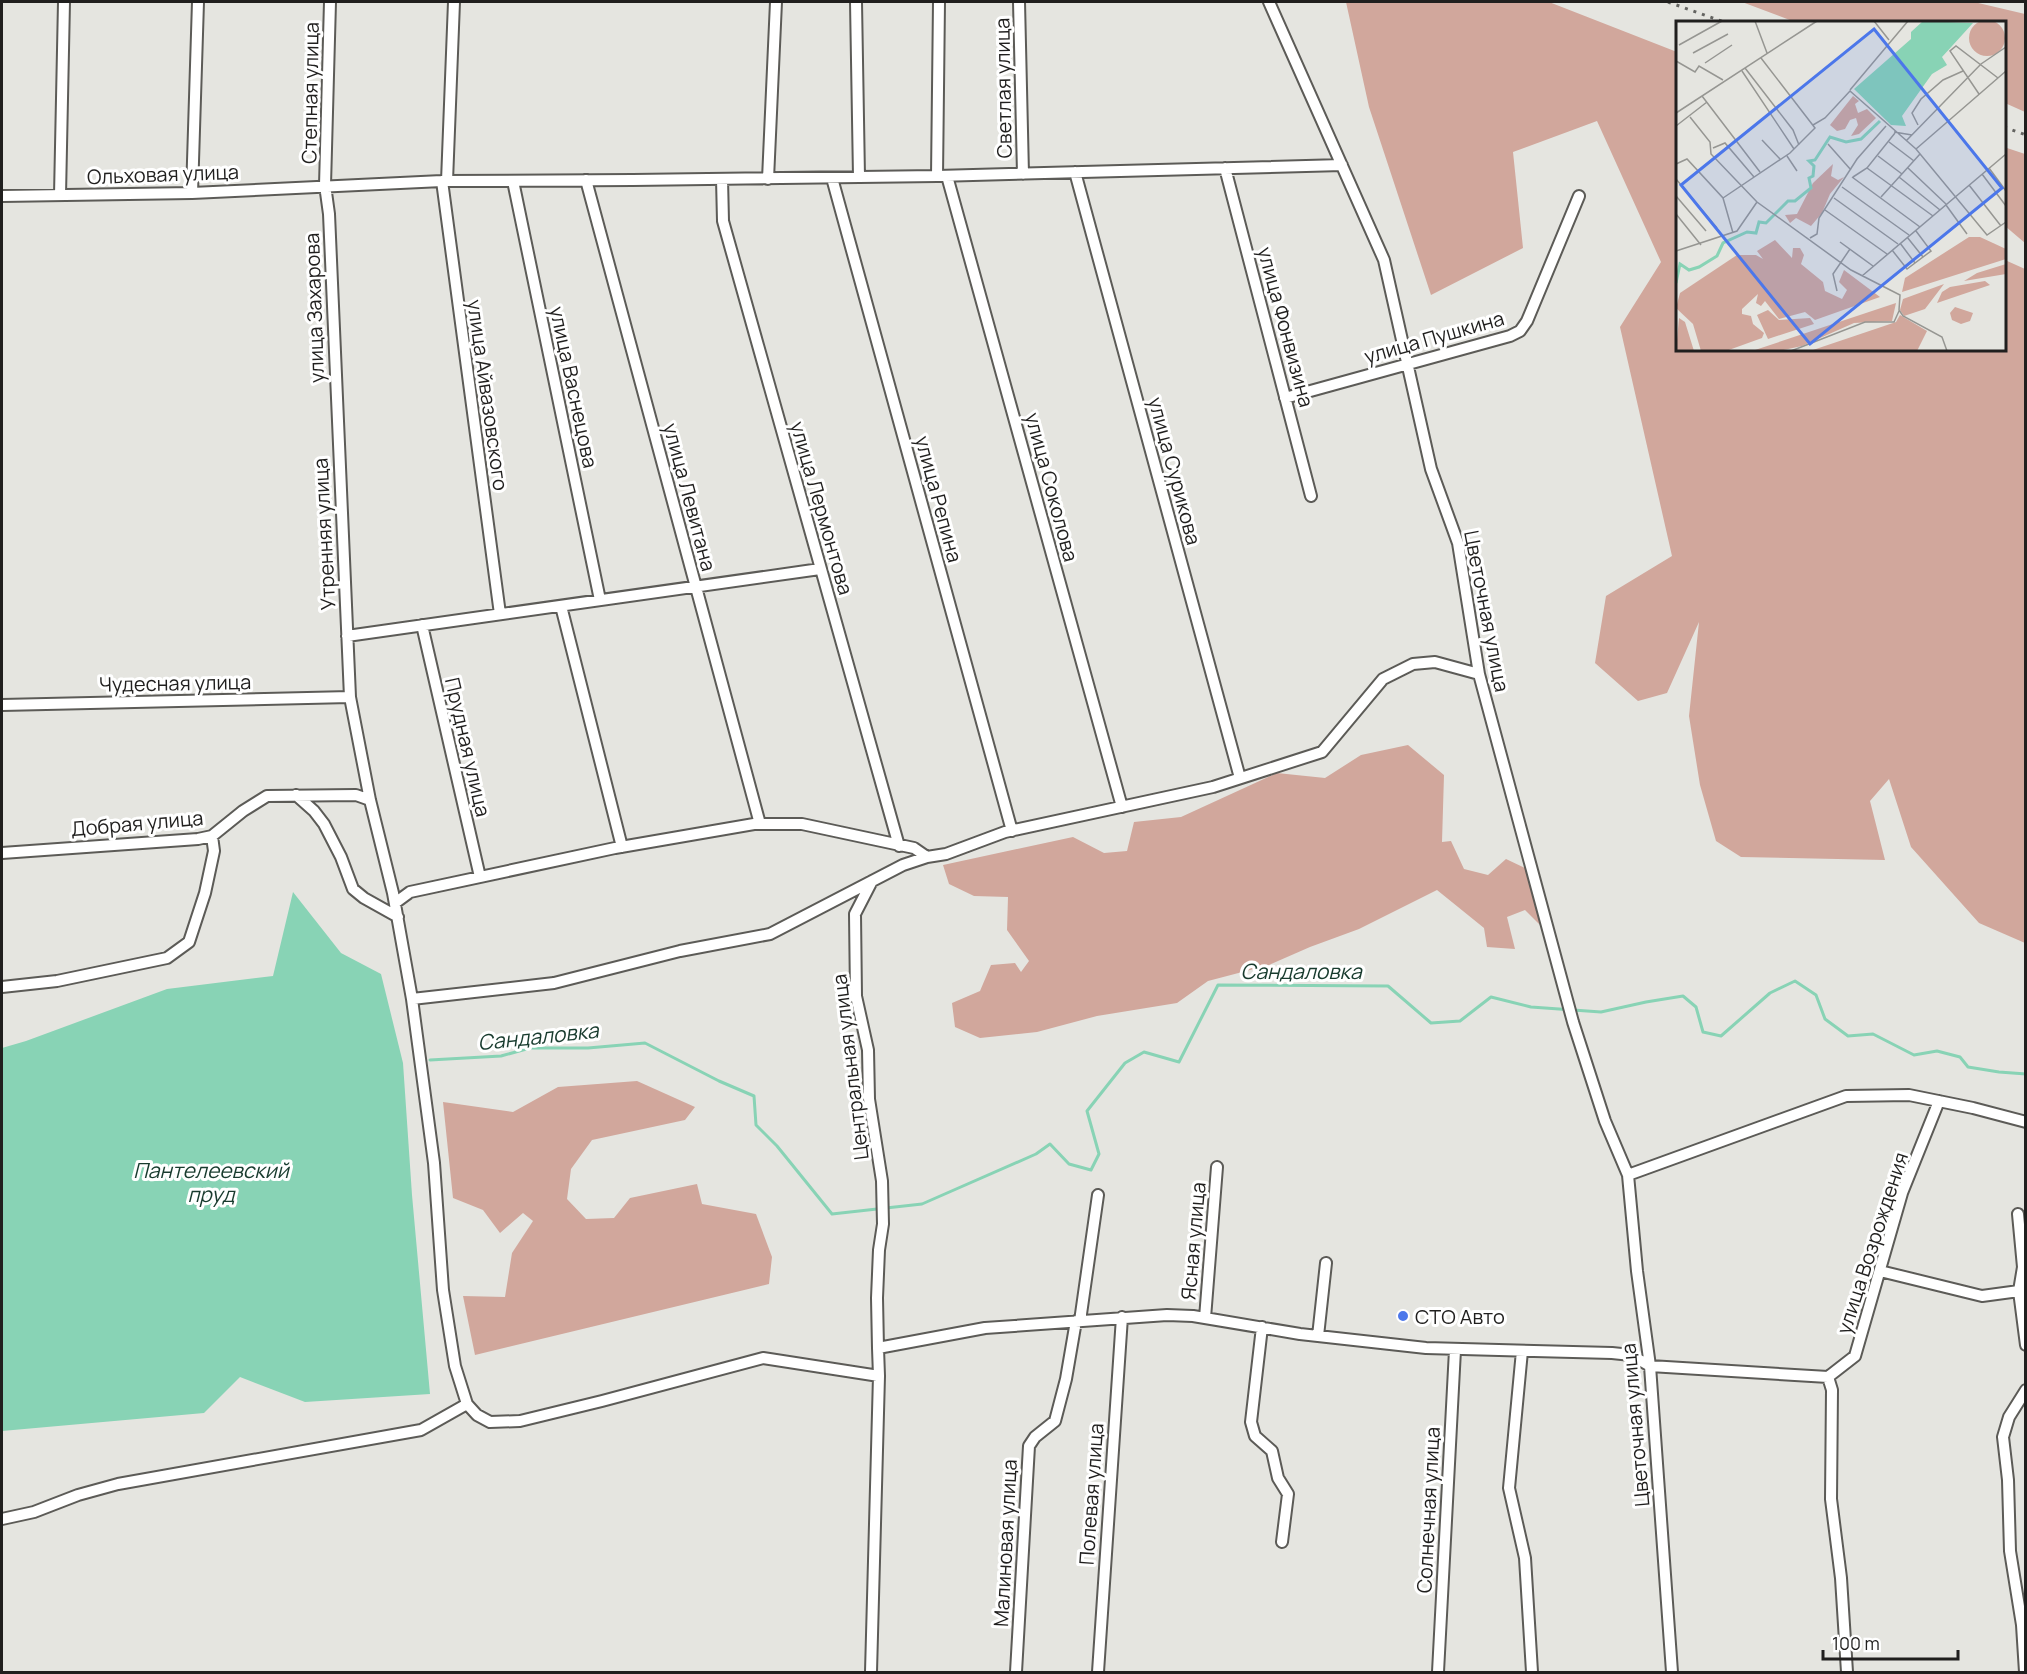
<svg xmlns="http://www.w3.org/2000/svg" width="2027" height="1674" viewBox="0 0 2027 1674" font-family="Manrope,sans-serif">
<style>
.green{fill:#d1a79c}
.water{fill:#88d3b5}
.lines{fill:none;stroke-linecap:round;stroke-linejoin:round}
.stream{stroke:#88d3b5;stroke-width:3}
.minor-casing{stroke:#5c5b57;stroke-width:14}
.minor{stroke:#fff;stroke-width:10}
.rail{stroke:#646461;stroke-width:3;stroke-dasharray:3 6;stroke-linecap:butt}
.poi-dot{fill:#4c77ea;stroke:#fff;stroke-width:2}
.labels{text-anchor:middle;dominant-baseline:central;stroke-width:6;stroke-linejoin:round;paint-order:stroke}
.street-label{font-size:20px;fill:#201f1e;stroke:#fff}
.poi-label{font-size:20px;fill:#201f1e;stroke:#fff;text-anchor:start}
.water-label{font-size:21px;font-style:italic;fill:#183b2e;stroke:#fff}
.inset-river{fill:none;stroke:#88d3b5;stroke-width:3}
.inset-road{fill:none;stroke:#969692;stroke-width:1.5}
.view{fill:#4c77ea;fill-opacity:0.15;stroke:#4c77ea;stroke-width:3}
.inset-edge{fill:none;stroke:#201f1e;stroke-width:3}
</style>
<rect width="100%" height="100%" fill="#e5e5e0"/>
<path class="green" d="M1346 2H1549L1677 52 1678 350H2004L2005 260 2025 269V943L1979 923 1911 847 1889 779 1870 801 1885 860 1741 857 1716 841 1700 785 1689 716 1699 622 1667 693 1638 701 1595 663 1606 596 1672 556 1620 327 1661 262 1597 121 1513 152 1523 248 1431 295 1369 107Z
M1742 2H1974L2025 14V112L2005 103 2004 22H1795Z
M2004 147 2025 154V243L2005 226Z
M1408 745 1444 775 1442 842 1451 841 1464 869 1488 875 1506 859 1531 871 1542 927 1525 910 1507 917 1515 949 1487 947 1484 928 1437 890 1359 929 1310 947 1269 965 1208 981 1177 1003 1097 1016 1037 1032 980 1038 955 1027 952 1003 980 991 991 965 1015 963 1021 972 1029 961 1007 930 1008 897 974 896 949 884 943 865 1073 837 1104 853 1127 851 1134 822 1181 817 1277 773 1325 778 1361 755Z
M637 1081 695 1107 685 1120 592 1140 571 1169 567 1199 586 1219 614 1218 630 1198 697 1184 702 1204 756 1214 772 1257 769 1284 475 1355 463 1296 505 1297 512 1253 533 1221 523 1213 500 1233 483 1210 453 1198 443 1102 513 1112 558 1087Z"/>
<path class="water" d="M293 892 341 953 381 974 403 1063 412 1195 430 1394 305 1402 240 1377 204 1413 2 1431V1048L26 1041 167 989 273 976Z"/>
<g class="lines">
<path class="stream" d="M430 1060 501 1056 530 1048H588L645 1043 719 1081 754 1096 756 1125 777 1146 832 1214 922 1204 1036 1154 1050 1144 1069 1164 1091 1170 1099 1154 1087 1111 1125 1063 1144 1052 1179 1062 1218 985 1388 986 1431 1023 1460 1021 1491 997 1531 1007 1601 1012 1646 1002 1683 996 1696 1007 1703 1032 1721 1036 1770 993 1795 981 1816 995 1825 1019 1848 1036 1873 1034 1914 1055 1937 1051 1960 1057 1968 1067 1999 1072 2026 1074"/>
<g class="minor-casing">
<path id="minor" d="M330 2 325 185 329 214 350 697 370 800 393 893 412 999 434 1163 443 1290 455 1366 467 1404 477 1415 490 1422 520 1421 602 1401 763 1358 879 1376
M856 2 859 177
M1019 2 1023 174
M1269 2 1384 260 1431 469 1458 543 1479 674 1573 1022 1605 1121 1628 1175 1637 1271 1650 1366 1672 1672
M1225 168 1311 496
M1075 172 1240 778
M937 176 939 2
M947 176 1122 807
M832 178 1012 831
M722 179 723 221 899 846
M768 179 776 2
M586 180 760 824
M442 181 500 614
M447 181 454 2
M513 181 600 600
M192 193 198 2
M60 195 64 2
M2 196 192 193 442 181 633 180 937 176 1342 165
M1285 398 1510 336 1520 331 1527 321 1579 196
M561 606 622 847
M422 625 480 877
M347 636 820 569
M2 705 350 697
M296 795 314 811 324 824 341 857 353 889 364 898 398 917
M2 853 198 839 212 836 243 811 267 796 356 795 370 800
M872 881 855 914 856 996 868 1050 869 1099 882 1181 883 1224 879 1250 877 1298 878 1348
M395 903 410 892 615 848 754 824H802L914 848 927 857
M2 987 57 981 167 958 189 942 205 893 214 851 212 836
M412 999 554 983 680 951 770 934 903 865 927 857 946 854 1005 832 1213 787 1322 752 1383 679 1413 664 1435 662 1479 674
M1628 1175 1846 1096 1909 1095 1973 1108 2026 1122
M2018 1214 2023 1267 2019 1291 2026 1345
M1880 1271 1982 1296 2019 1291
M1205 1318 1217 1167
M1080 1321 1098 1195
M1262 1327 1251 1422 1255 1436 1272 1451 1278 1478 1288 1494 1282 1542
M1318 1336 1326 1263
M1522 1351 1509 1488 1525 1558 1532 1672
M1828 1377 1855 1356 1902 1193 1939 1101
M1828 1377 1832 1390 1831 1499 1841 1578 1847 1672
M2 1519 34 1512 78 1495 118 1484 421 1430 467 1404
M871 1672 879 1376 878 1348 985 1328 1167 1315 1193 1316 1300 1334 1426 1348 1612 1353 1631 1355 1650 1366 1828 1377
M1016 1672 1029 1446 1035 1437 1055 1421 1066 1379 1076 1321
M1098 1672 1122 1317
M1438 1672 1455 1350
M2025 1672 2022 1625 2010 1551 2008 1480 2003 1437 2009 1417 2026 1390"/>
</g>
<use href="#minor" class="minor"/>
<path class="rail" d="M1668 2 1724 22
M2004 127 2026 135"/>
</g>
<circle class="poi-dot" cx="1403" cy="1316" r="6"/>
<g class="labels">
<g class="street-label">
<text transform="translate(1003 88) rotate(-91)">Светлая улица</text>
<text transform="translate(310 93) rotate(-89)">Степная улица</text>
<text transform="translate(163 174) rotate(-2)">Ольховая улица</text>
<text transform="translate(314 308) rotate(-92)">улица Захарова</text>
<text transform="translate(1286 327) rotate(75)">улица Фонвизина</text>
<text transform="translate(1434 337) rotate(-16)">улица Пушкина</text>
<text transform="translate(574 387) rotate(78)">улица Васнецова</text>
<text transform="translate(488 395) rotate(82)">улица Айвазовского</text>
<text transform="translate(1175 471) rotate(75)">улица Сурикова</text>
<text transform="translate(1052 487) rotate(75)">улица Соколова</text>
<text transform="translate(690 497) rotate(75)">улица Левитана</text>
<text transform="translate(939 499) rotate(75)">улица Репина</text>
<text transform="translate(822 508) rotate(74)">улица Лермонтова</text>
<text transform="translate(324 534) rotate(-93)">Утренняя улица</text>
<text transform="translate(1487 611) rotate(79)">Цветочная улица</text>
<text transform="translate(175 683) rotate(-1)">Чудесная улица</text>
<text transform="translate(468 747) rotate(77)">Прудная улица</text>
<text transform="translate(137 823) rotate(-5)">Добрая улица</text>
<text transform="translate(850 1067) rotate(-97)">Центральная улица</text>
<text transform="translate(1193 1241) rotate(-85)">Ясная улица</text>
<text transform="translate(1872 1243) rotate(-72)">улица Возрождения</text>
<text transform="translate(1635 1425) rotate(-95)">Цветочная улица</text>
<text transform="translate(1091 1494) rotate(-86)">Полевая улица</text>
<text transform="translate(1428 1510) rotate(-87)">Солнечная улица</text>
<text transform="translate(1005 1543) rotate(-87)">Малиновая улица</text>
</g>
<g class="poi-label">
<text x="1415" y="1316">СТО Авто</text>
</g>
<g class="water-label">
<text x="1301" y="971">Сандаловка</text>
<text transform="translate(538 1036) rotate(-6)">Сандаловка</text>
<text x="211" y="1170">Пантелеевский<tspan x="211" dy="24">пруд</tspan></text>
</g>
</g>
<g transform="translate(1676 21)">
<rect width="330" height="330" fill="#e5e5e0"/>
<path d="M293 17a18 18 0 1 1 36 0a18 18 0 1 1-36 0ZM177 75 183 80 179 83 182 92 191 88 200 97 183 113 175 115 182 104 180 97 174 99 169 108 161 110 154 104ZM157 143 155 155 162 159 168 156 154 173 146 192 135 205 120 197 114 202 109 194 121 193 137 162ZM293 216H304L330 228V238L226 271 229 257ZM99 219 116 237 117 227H124L128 234 125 243 147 261 149 270 166 278 171 269 163 261 168 249 204 276 139 299 129 291 103 298 89 280 85 285 80 282 82 273 66 288V293L75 295 77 303 88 312 86 317 50 330H25L17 303 0 287 4 272 61 234H80L87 238 81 230ZM330 243V253L288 260 301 252ZM309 260 314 264 261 282 266 271 274 266ZM268 263 249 288 228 295 224 289 227 278ZM220 282 216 300 178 302 126 325 103 330H76ZM279 286 297 292 294 300 285 303 276 299 274 292ZM92 289 103 299 134 297 138 303 92 318 81 294ZM224 294 251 310 241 330H134L220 301ZM3 297 9 301 18 330H0Z" fill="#d1a79c"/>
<path d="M247 0 297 2 266 36 271 44 256 53 226 95 230 105 215 104 178 68 235 18V11Z" fill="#88d3b5"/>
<path class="inset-river" d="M0 262 4 243 13 249 23 246 41 235 47 222 71 211 80 212 83 201 90 202 112 180H119L135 167 133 157 137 155 138 145 133 140 139 139 154 116 170 121 185 118 204 100"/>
<path class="inset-road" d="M79 0 91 32M198 0 213 19M3 24 46 0M17 32 52 13M0 40 19 51 23 45 47 59M29 42 56 24M69 47 117 109 123 124M66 50 118 128M174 69 232 0M303 73 274 30 280 25 322 57M26 75 84 151M0 92 141 0M14 96 34 121 35 133 81 181 175 249 224 274 223 289 227 295 266 316 271 330M137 104 149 97 174 70 240 128 311 214 330 201M242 104 236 92 245 78 267 59 287 50M0 105 31 81M218 111 236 114M86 119 104 138M230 120 305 43 330 26M213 121 238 140M152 123 175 149M37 127 49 122 78 156M240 128 330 50M111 135 121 150M202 135 226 153M0 143 11 138 47 177 57 212M191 147 257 195M232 147 271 184M313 147 330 170M306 153 330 185M176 156 244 206M177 156 191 147 219 112M223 156 264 189M0 158 41 207M293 164 325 205M166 166 233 214M0 175 30 210M205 176 244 133M47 177 114 132 139 107 85 37M158 177 222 223M270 184 291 213M149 189 211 233M0 193 25 224M231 216 247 236M134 217 141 213 143 197 181 138 210 105M164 221 197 245M224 222 239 242M216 229 231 248 255 230 240 210M0 230 61 210 81 181M186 255 330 133M161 270 157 253 174 228M115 330 189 301H218L223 290"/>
<path class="view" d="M198 8 326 167 134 323 5 164Z"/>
<rect width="330" height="330" class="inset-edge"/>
</g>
<rect width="2027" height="1674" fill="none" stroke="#201f1e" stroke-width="6"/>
<path d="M1823 1650v9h135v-9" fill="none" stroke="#201f1e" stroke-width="3"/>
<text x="1832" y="1650" font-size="18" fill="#201f1e" stroke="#ffffff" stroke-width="4.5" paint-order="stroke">100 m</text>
</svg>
